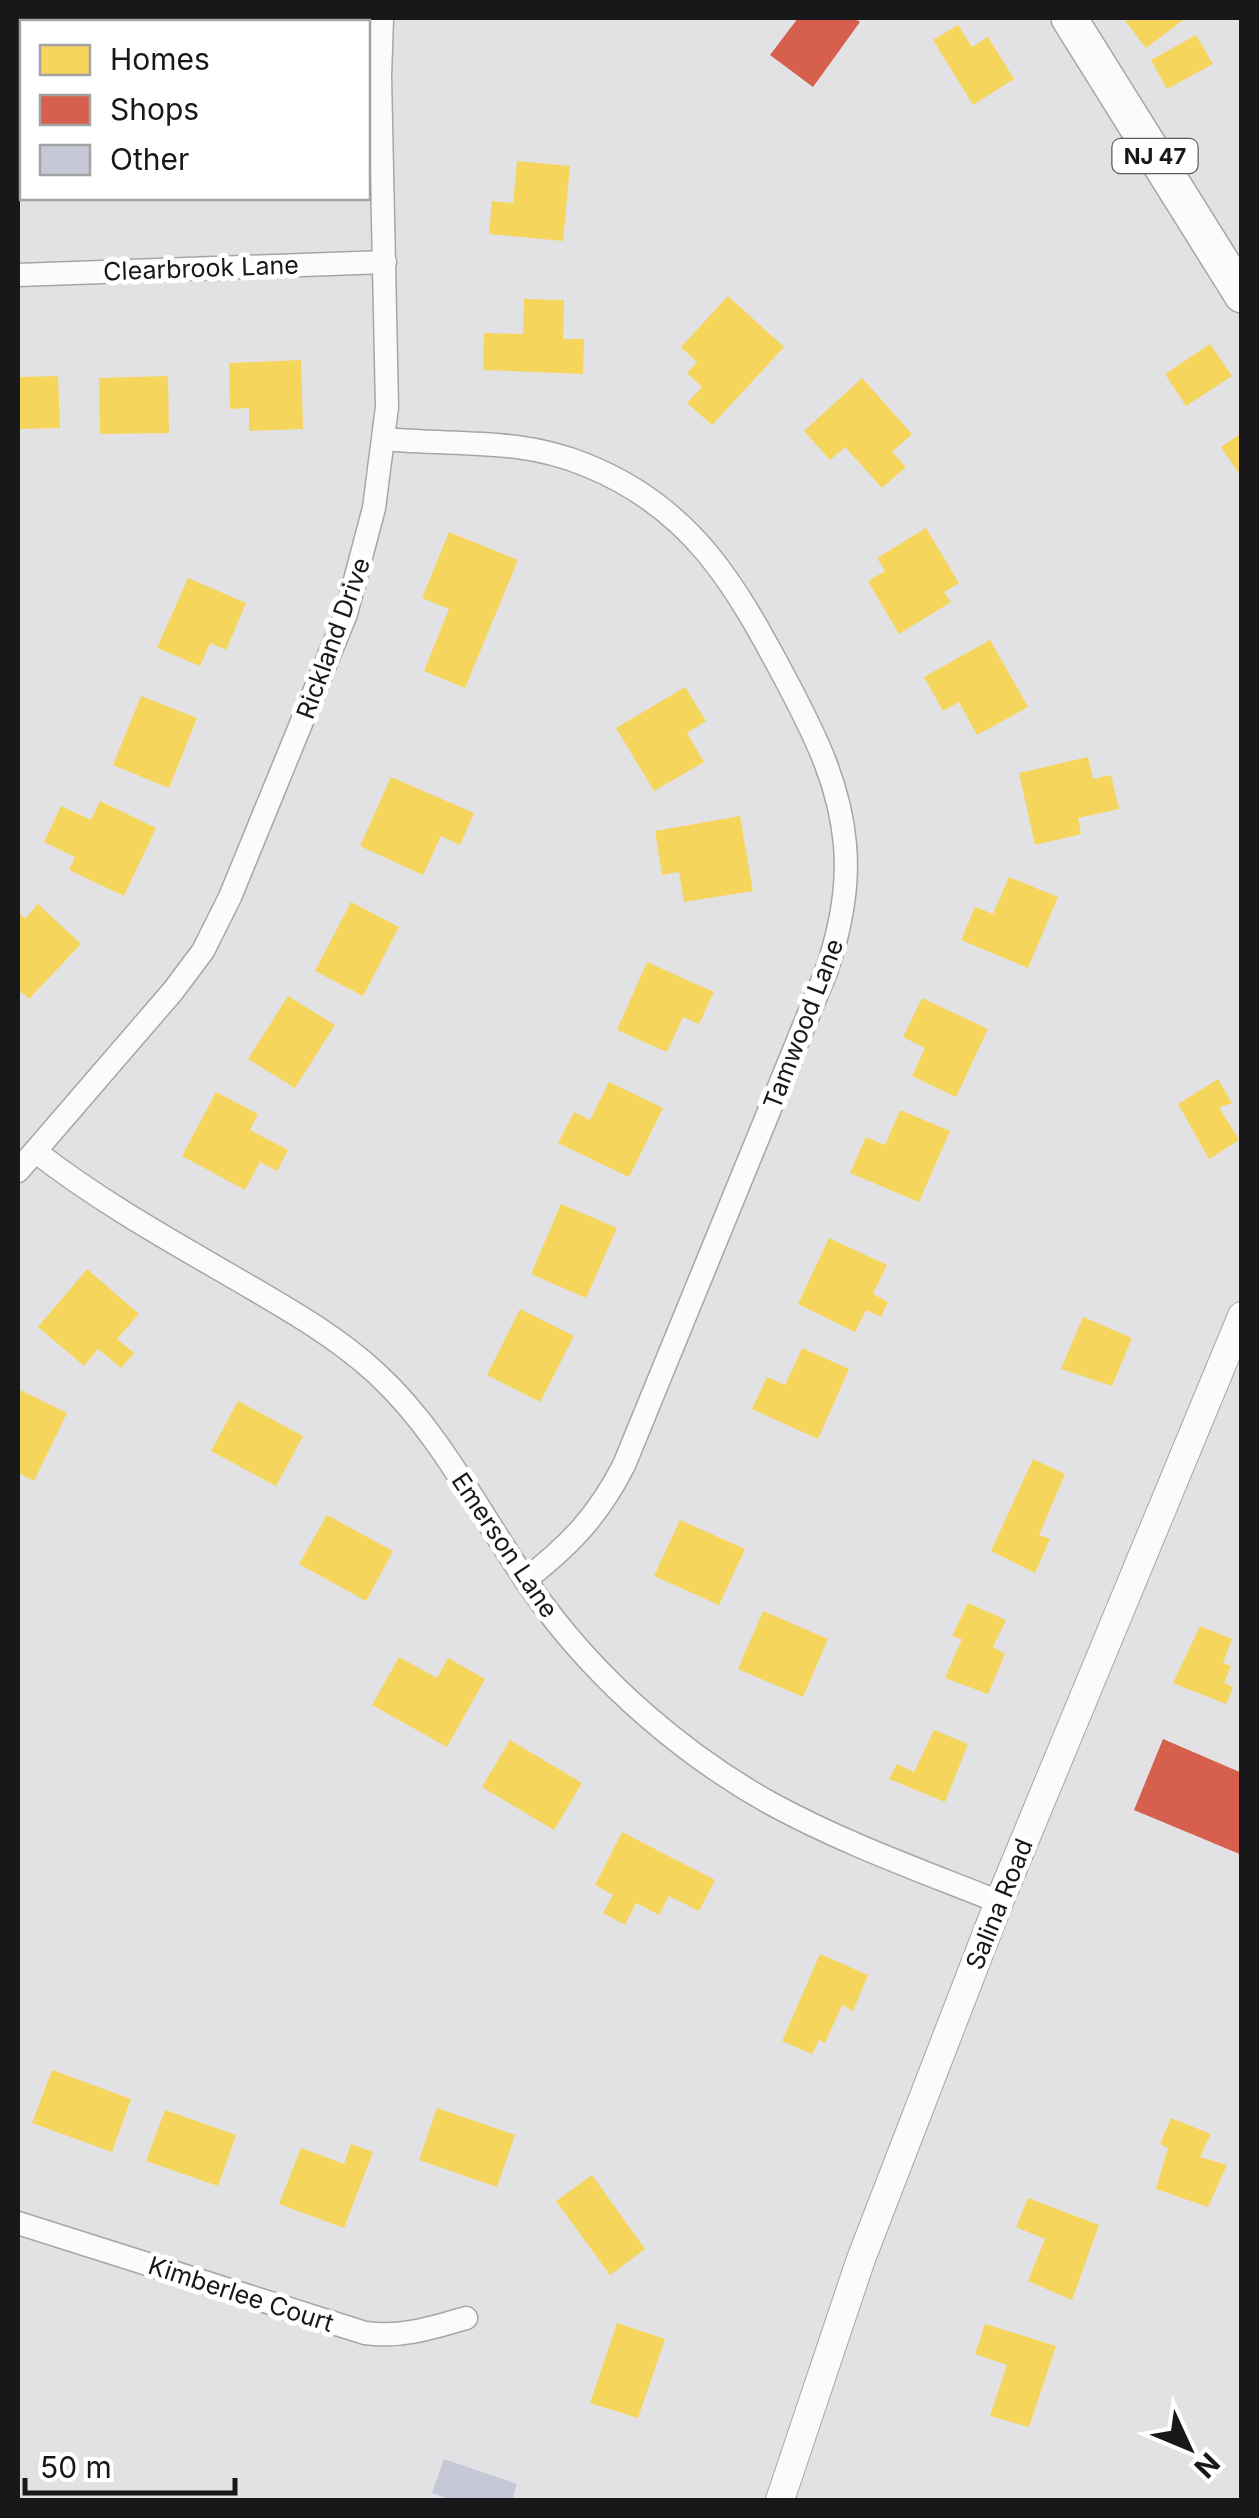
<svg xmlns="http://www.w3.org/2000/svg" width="1259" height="2518" viewBox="0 0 1259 2518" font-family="Inter,sans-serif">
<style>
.homes{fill:#f6d55c}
.shops{fill:#d6604d}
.building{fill:#c7c8d7}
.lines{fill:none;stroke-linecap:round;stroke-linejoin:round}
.minor-casing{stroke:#a6a6a8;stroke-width:25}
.tertiary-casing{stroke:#a6a6a8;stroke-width:30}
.primary-casing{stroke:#a6a6a8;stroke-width:38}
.minor{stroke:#fbfbfb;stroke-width:22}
.tertiary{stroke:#fbfbfb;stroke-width:28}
.primary{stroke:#fbfbfb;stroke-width:35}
.labels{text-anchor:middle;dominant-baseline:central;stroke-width:10;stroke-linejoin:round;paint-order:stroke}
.shield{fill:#fff;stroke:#5d5d5f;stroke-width:2.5}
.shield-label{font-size:22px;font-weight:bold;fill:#18181a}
.street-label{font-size:25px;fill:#18181a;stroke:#fff}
</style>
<rect width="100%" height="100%" fill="#e2e2e4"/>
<path class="homes" d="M214 18H270V22H214Z
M1123 18H1186L1146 48Z
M958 25 972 47 988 37 1014 79 973 105 933 40Z
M1196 35 1213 64 1167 89 1151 60Z
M18 115H22V178H18Z
M517 161 570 166 563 241 489 234 492 201 513 203Z
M728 296 784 347 712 425 687 403 702 387 687 373 697 362 681 347Z
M524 299 564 300 563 339H584L583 374 483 370 484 333 523 334Z
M1210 344 1232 376 1186 406 1165 374Z
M301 360 303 429 249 431V408L230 409 229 363Z
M58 376 60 428 18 429V377Z
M168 376 169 433 100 434 99 378Z
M862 378 912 434 892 452 906 467 882 488 845 447 830 460 804 431Z
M1242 433V478L1221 447Z
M926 528 959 583 944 592 951 602 899 634 868 581 885 571 877 558Z
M449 532 518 560 465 688 424 671 449 609 422 598Z
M188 578 246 603 226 650 210 643 200 666 157 648Z
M990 640 1028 707 977 735 959 702 943 711 924 677Z
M685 687 706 721 687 733 704 762 654 791 616 728Z
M141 696 197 718 169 788 113 765Z
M1088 757 1093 779 1111 775 1119 809 1078 818 1081 834 1035 845 1019 773Z
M391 777 474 813 460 845 441 836 423 875 360 846Z
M100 801 156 828 124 896 69 870 75 857 44 842 61 806 91 820Z
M740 816 753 891 684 902 679 872 662 875 655 831Z
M1009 877 1058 897 1028 968 961 940 975 907 993 914Z
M351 902 399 927 363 996 315 971Z
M38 904 81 944 29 999 18 989V912L25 919Z
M647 962 714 992 699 1024 683 1017 667 1052 617 1030Z
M288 996 335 1025 295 1088 248 1059Z
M922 998 988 1029 956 1097 912 1076 925 1048 903 1037Z
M1218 1079 1232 1103 1219 1107 1239 1140 1209 1159 1178 1104Z
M609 1082 663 1108 629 1177 558 1143 574 1112 590 1120Z
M216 1092 258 1114 250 1130 288 1150 277 1171 260 1162 245 1190 182 1156Z
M900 1110 950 1131 919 1202 850 1173 866 1137 885 1145Z
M561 1204 617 1228 586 1298 531 1274Z
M829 1238 887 1265 873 1294 888 1302 881 1317 866 1310 855 1332 798 1304Z
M87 1269 139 1314 117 1339 134 1353 121 1368 98 1349 84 1366 38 1327Z
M520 1309 574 1336 540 1402 487 1375Z
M1083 1317 1132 1338 1112 1386 1061 1369Z
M802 1348 849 1369 818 1439 752 1409 767 1377 785 1385Z
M18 1389 67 1413 34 1481 18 1473Z
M238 1401 303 1436 276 1486 211 1451Z
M1033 1459 1065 1474 1039 1535 1050 1539 1035 1573 991 1551Z
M327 1515 393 1551 366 1601 299 1564Z
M680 1520 745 1549 719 1605 654 1576Z
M968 1603 1006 1620 993 1647 1005 1654 988 1694 945 1678 962 1639 952 1636Z
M763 1611 828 1639 803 1697 738 1669Z
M1200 1626 1232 1639 1223 1663 1231 1666 1224 1683 1233 1687 1226 1704 1173 1683Z
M399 1657 437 1678 448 1658 485 1679 447 1747 372 1705Z
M934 1730 968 1744 945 1802 889 1779 897 1764 914 1772Z
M510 1740 582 1783 554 1830 482 1787Z
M622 1832 715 1880 699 1911 669 1896 659 1915 636 1903 625 1925 603 1913 613 1895 595 1885Z
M820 1954 868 1975 853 2011 842 2005 825 2043 819 2040 812 2054 782 2041Z
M52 2070 131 2099 112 2152 32 2123Z
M437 2108 515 2135 497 2187 419 2160Z
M165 2110 236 2135 218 2186 146 2161Z
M1171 2118 1211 2134 1200 2157 1227 2165 1208 2207 1156 2189 1168 2148 1160 2144Z
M351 2144 373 2152 344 2228 279 2204 301 2148 344 2164Z
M592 2175 645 2249 610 2275 556 2201Z
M1028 2198 1099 2225 1072 2300 1028 2281 1045 2239 1016 2227Z
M617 2323 665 2339 638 2418 590 2403Z
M985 2324 1056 2346 1029 2427 990 2416 1007 2365 975 2354Z"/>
<path class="shops" d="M798 18H854L860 22 813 87 770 55Z
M1163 1739 1242 1773V1855L1134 1810Z"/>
<path class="building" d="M444 2459 517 2484 512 2500H453L432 2493Z"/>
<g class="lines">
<g class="minor-casing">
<path id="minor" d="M18 275 385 262
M385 439C456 446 518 437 586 465 693 508 736 586 787 682 815 735 840 785 845 845 849 889 840 931 826 972L624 1465C598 1516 570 1545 525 1580
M35 1151C100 1202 173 1242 245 1284 291 1311 337 1337 376 1373 446 1437 487 1530 544 1606 602 1684 684 1755 770 1803 843 1843 922 1871 999 1902
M18 1171 173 991 203 951 230 897 346 614 374 508 387 407 380 77 382 18
M18 2223 365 2333C401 2338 432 2328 466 2318"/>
</g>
<g class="tertiary-casing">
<path id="tertiary" d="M780 2500 861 2259 999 1902 1242 1316"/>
</g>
<g class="primary-casing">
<path id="primary" d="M1069 18 1242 295"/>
</g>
<use href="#minor" class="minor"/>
<use href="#tertiary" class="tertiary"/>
<use href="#primary" class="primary"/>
</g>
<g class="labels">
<rect class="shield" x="1112.5" y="139" width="85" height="34" rx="8"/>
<g class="shield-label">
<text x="1155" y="156">NJ 47</text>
</g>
<g class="street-label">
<text transform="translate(201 268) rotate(-2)">Clearbrook Lane</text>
<text transform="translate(333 638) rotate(-70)">Rickland Drive</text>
<text transform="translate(803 1024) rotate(-69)">Tamwood Lane</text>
<text transform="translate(505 1545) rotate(56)">Emerson Lane</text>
<text transform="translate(999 1904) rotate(-68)">Salina Road</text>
<text transform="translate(241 2294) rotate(18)">Kimberlee Court</text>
</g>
</g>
<rect width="1259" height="2518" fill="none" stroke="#18181a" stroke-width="40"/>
<rect x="20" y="20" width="350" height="180" fill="#ffffff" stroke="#a3a3a3" stroke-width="2.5"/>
<rect x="40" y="45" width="50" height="30" fill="#f6d55c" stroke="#a3a3a3" stroke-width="2.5"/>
<text x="110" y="70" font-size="30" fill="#18181a">Homes</text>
<rect x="40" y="95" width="50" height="30" fill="#d6604d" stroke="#a3a3a3" stroke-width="2.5"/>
<text x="110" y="120" font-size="30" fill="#18181a">Shops</text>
<rect x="40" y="145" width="50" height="30" fill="#c7c8d7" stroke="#a3a3a3" stroke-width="2.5"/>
<text x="110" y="170" font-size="30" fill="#18181a">Other</text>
<g transform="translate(1189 2448) rotate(134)" stroke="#ffffff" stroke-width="8" paint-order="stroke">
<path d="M0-8L18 38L0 25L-18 38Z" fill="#18181a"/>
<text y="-15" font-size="28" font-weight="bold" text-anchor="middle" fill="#18181a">N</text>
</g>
<path d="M25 2478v15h210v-15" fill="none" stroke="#18181a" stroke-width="5"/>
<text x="40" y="2478" font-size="30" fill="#18181a" stroke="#ffffff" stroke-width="8" paint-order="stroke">50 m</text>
</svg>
